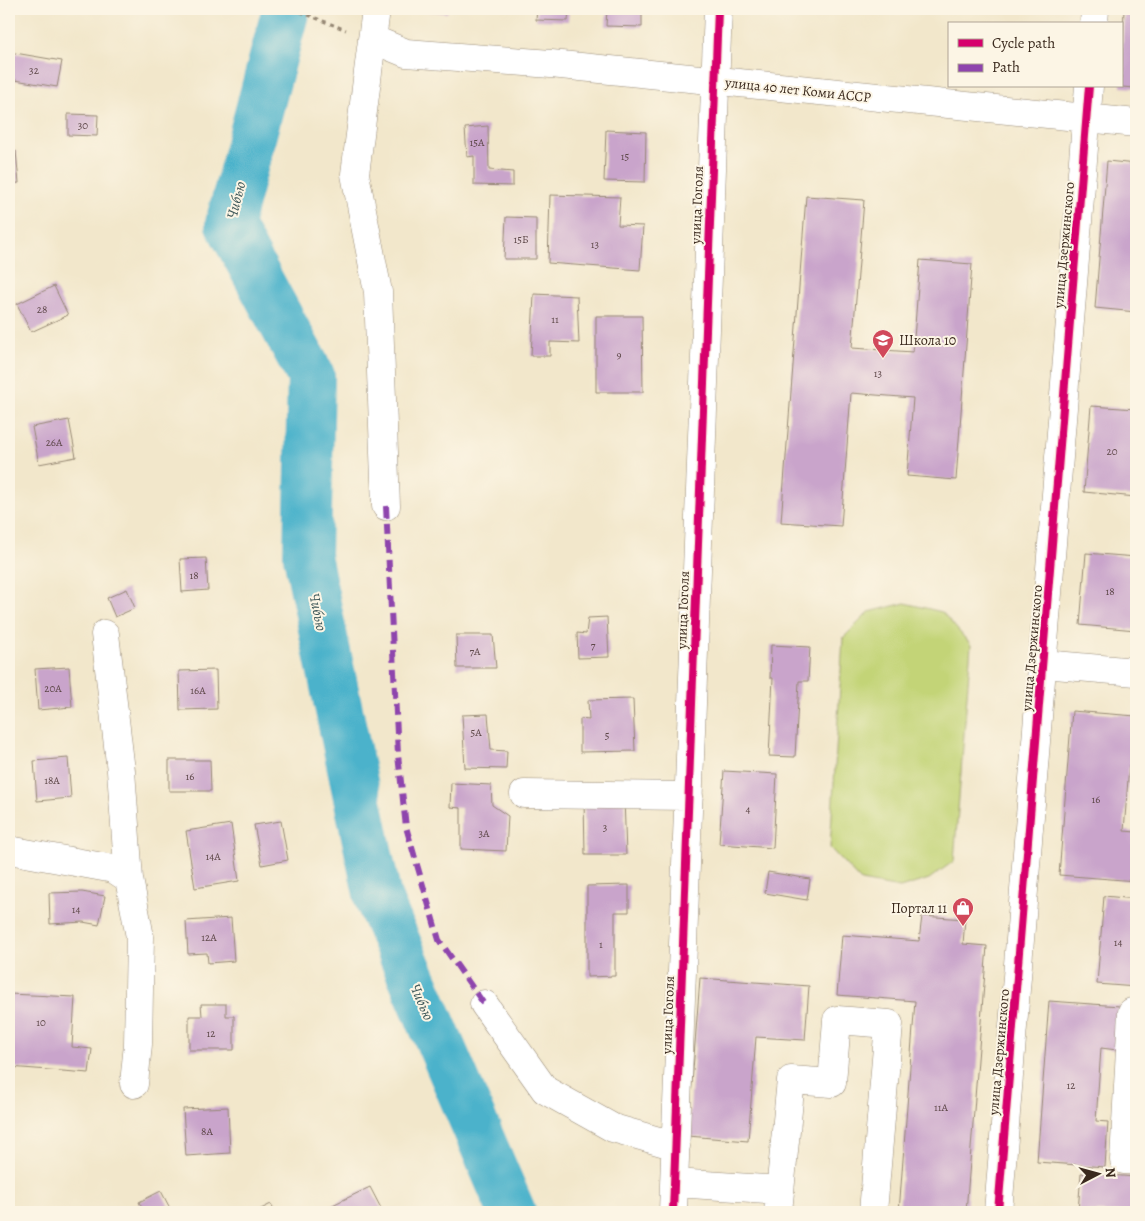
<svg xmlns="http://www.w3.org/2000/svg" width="1145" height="1221" viewBox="0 0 1145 1221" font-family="Alegreya,serif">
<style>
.garden{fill:#c3d477;stroke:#7f7f4a}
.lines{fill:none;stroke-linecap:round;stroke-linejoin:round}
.river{stroke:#4cb2cb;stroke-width:48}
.building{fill:#c9a4cb}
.minor-casing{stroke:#968874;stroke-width:29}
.path{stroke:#968874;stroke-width:3;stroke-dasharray:4 4;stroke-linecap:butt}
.minor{stroke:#fff;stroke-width:28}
.quiet{stroke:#8e44ad;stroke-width:6;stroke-dasharray:12 6;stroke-linecap:butt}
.cycleway-casing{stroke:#fcf5e5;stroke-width:11}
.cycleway{stroke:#d6006c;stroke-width:8}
.labels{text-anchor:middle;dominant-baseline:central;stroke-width:4;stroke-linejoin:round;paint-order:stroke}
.number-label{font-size:11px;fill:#5e4849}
.street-label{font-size:14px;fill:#3b2a1e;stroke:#fcf5e5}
.poi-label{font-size:14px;fill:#3b2a1e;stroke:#fcf5e5;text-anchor:start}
.water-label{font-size:15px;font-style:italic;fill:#415a5b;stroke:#fcf5e5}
</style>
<rect width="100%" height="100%" fill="#fcf5e5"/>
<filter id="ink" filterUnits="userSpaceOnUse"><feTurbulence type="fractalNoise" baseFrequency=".02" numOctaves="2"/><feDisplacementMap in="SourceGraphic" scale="10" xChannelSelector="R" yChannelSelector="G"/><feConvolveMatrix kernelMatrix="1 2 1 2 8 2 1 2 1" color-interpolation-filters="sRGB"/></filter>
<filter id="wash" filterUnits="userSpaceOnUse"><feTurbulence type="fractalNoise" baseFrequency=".0096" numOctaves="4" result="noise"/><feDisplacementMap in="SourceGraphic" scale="20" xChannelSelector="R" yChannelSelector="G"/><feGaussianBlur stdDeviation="1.12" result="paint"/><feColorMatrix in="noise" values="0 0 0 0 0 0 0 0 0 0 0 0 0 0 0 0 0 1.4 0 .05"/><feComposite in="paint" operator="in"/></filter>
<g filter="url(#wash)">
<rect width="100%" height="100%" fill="#f2e7cb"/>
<path class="garden" d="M905 603 942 612 971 645 954 861 929 879 900 888 861 881 830 848 843 638 869 612Z"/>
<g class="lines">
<path class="river" d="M286 9 229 224 311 376 307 556 378 898 512 1212"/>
</g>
<g id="blocks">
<path class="building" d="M416 9H448L447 13 416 10Z
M537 9H569L568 21 536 20Z
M607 9H642V27L606 26Z
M1124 9H1136V88L1121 87Z
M9 52 62 61 57 87 9 79Z
M68 114 98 115 97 136 68 135Z
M488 126 489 170 513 172V186L474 185V156L467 157 465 128Z
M606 130 646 132 645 182 604 181Z
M16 151 19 183 9 184V152Z
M1107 161 1136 164V312L1095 308Z
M550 195 620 197 618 225 643 226 640 270 548 263Z
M806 196 864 200 852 348 913 352 920 260 972 264 956 480 907 476 913 398 851 393 841 526 781 522Z
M506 217 536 218V259H504Z
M54 286 68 315 31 332 17 304Z
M534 294 577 296 579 343 550 342V356H531Z
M596 316H642L643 392H596Z
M1091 406 1136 409V497L1084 492Z
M69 420 76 457 39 464 32 427Z
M1086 553 1136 557V630L1080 625Z
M206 558 208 590 182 592 180 559Z
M127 589 135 608 115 617 107 598Z
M607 617 609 657 578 658 577 633 586 634 588 618Z
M456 635H493L496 668H457Z
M771 645 810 647 808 681H799L795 757 769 756 773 678H770Z
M69 667 72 707 38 710 35 669Z
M216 670 217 709 180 710 179 671Z
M633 699 635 751 580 752V719L589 720 588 700Z
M1072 711 1136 716V767L1129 766 1124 831 1136 832V881L1059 875Z
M488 714 491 750 507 751 506 769 465 768 462 715Z
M68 758 71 798 37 801 34 761Z
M169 760H210L211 791H169Z
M724 771 777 774 773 848 719 844Z
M451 783 491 785 492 805 508 816 506 851 461 849V808L450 807Z
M624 797 626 855H585L584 799Z
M281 821 288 860 262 865 254 825Z
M231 824 239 881 195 888 186 831Z
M768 872 810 879 807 900 765 893Z
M629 885V912H615V976L587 977V886Z
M82 892 105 896 99 925 83 922 50 924 49 893Z
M1104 896 1136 899V987L1097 984Z
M922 916 965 919 963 944 987 946 966 1212H899L915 1001 837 995 842 935 919 941Z
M231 918 234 961 208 963 207 953 188 954 186 921Z
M700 978 809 986 805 1040 756 1037 748 1141 688 1136Z
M9 994 75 997 72 1047 92 1049 89 1073 9 1067Z
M1049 1001 1120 1006 1117 1050 1101 1048 1096 1121 1108 1122 1105 1167 1037 1162Z
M201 1004H226V1016H234V1050H189V1016H202Z
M228 1107 230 1153 186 1156 183 1109Z
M1081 1173 1136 1177V1212H1078Z
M370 1187 383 1212H318Z
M161 1191 172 1212H144L139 1202Z
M271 1204 276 1212H255Z"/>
</g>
</g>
<g filter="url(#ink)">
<use href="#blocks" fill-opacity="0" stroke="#968874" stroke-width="1"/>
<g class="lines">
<g class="minor-casing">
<path id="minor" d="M376 9 355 174 378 292 386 506
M1094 24 1095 9
M372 39 406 53 551 64 1136 123
M105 634 121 771 129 879
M1043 664 1136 672
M524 794 689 796
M9 850 114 869 129 879 140 937 138 1044 134 1084
M484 1004 545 1090 613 1128 676 1146
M1136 1012H1132L1124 1160H1136
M675 1183 780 1190
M673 1212 718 9
M778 1212 791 1080 832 1083 837 1020 889 1024 873 1212
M998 1212 1089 86"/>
</g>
<path class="path" d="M293 9 346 30"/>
<use href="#minor" class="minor"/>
<path class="quiet" d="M386 506 398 755 406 827 439 940 484 1004"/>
<g class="cycleway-casing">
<path id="cycleway" d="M673 1212 718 9
M998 1212 1089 86"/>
</g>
<use href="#cycleway" class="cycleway"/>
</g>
</g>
<defs>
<g id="school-pin" transform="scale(1.125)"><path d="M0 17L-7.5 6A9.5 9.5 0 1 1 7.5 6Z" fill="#d1495b" stroke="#fcf5e5"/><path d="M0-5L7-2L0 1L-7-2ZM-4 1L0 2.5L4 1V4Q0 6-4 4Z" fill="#fff"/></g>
<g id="shop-pin" transform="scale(1.125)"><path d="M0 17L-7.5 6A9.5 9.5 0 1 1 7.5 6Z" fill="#d1495b" stroke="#fcf5e5"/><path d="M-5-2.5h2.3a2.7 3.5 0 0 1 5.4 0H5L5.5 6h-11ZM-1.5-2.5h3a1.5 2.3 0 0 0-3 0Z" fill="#fff"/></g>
</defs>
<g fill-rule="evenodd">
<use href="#school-pin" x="883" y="340"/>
<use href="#shop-pin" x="963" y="908"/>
</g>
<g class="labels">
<g class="number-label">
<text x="34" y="70">32</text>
<text x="83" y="125">30</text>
<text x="477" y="142">15А</text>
<text x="625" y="156">15</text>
<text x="521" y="239">15Б</text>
<text x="595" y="244">13</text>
<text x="42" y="309">28</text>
<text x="555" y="319">11</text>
<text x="619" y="354">9</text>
<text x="878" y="373">13</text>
<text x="54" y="442">26А</text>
<text x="1112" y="451">20</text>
<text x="194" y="575">18</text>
<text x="1110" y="591">18</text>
<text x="593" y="645">7</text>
<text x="475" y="651">7А</text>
<text x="53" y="688">20А</text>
<text x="198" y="690">16А</text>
<text x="476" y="732">5А</text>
<text x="607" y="735">5</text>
<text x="190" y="776">16</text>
<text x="52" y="780">18А</text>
<text x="1096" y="799">16</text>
<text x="748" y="809">4</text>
<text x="605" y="827">3</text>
<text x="484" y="833">3А</text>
<text x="213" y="856">14А</text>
<text x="76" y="909">14</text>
<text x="209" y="937">12А</text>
<text x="1118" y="942">14</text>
<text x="601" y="944">1</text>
<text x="41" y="1022">10</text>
<text x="211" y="1033">12</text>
<text x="1071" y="1085">12</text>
<text x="941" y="1107">11А</text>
<text x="207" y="1131">8А</text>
</g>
<g class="street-label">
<text transform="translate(798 90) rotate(6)">улица 40 лет Коми АССР</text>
<text transform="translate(697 205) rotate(-88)">улица Гоголя</text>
<text transform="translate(1064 245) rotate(-85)">улица Дзержинского</text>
<text transform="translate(683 610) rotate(-88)">улица Гоголя</text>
<text transform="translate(1032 648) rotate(-85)">улица Дзержинского</text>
<text transform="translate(668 1015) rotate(-88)">улица Гоголя</text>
<text transform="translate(999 1052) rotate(-85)">улица Дзержинского</text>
</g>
<g class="poi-label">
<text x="899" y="340">Школа 10</text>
<text x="947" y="908" text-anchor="end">Портал 11</text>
</g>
<g class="water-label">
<text transform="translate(236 200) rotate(-76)">Чибью</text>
<text transform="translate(318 612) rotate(78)">Чибью</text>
<text transform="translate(422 1002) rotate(67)">Чибью</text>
</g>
</g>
<rect width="1145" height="1221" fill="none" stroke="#fcf5e5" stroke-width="30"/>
<rect x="948" y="22" width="175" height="65" fill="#fcf5e5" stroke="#afa495"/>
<rect x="958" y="39" width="25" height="8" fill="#d6006c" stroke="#afa495"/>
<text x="992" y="48" font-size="15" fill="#3b2a1e">Cycle path</text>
<rect x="958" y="64" width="25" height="8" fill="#8e44ad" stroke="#afa495"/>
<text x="992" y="72" font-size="15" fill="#3b2a1e">Path</text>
<g transform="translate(1098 1174) rotate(84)" stroke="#fcf5e5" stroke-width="4" paint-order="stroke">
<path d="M0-4L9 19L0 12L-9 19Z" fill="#3b2a1e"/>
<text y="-8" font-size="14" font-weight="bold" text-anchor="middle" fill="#3b2a1e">N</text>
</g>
</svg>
